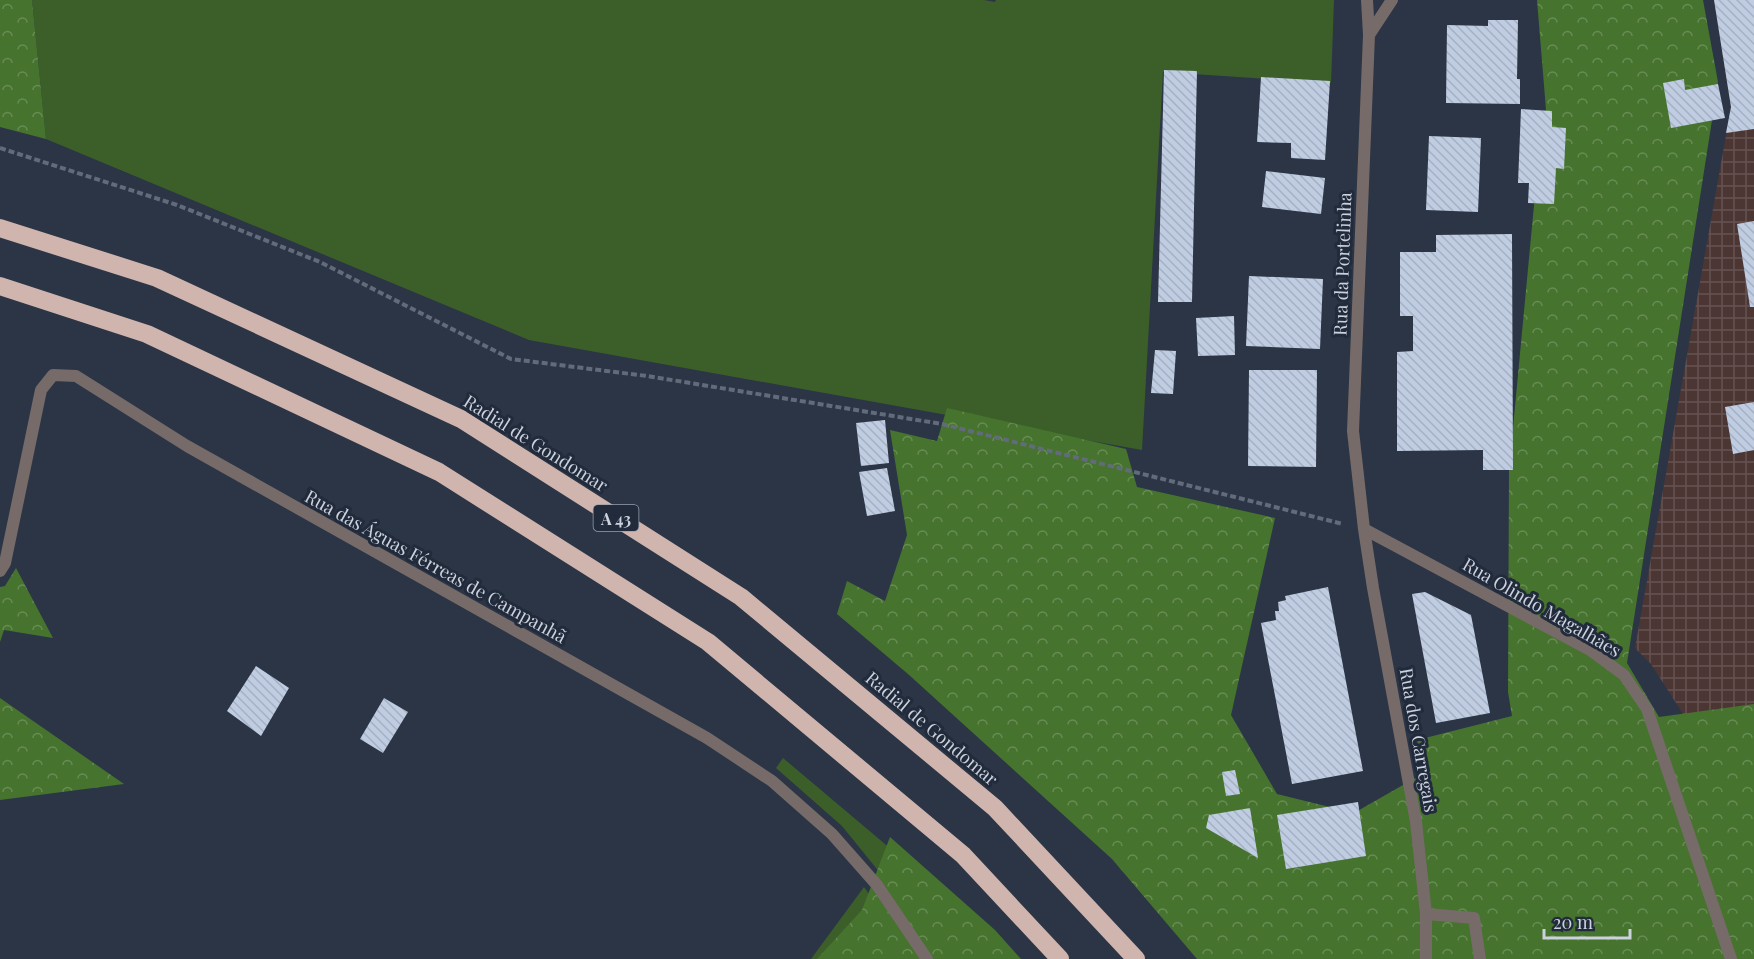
<svg xmlns="http://www.w3.org/2000/svg" width="1754" height="959" viewBox="0 0 1754 959" font-family="'Playfair Display',serif">
<style>
.industrial{fill:url(#industrial-grid)}
.grass{fill:#3c5f2a}
.forest{fill:url(#forest-crowns)}
.building{fill:url(#building-back-hatch)}
.lines{fill:none;stroke-linecap:round;stroke-linejoin:round}
.path{stroke:#626b7a;stroke-width:4;stroke-dasharray:6 3;stroke-linecap:butt}
.service{stroke:#766b68;stroke-width:12}
.minor{stroke:#766b68;stroke-width:12}
.tertiary{stroke:#766b68;stroke-width:12}
.motorway{stroke:#d0b5ae;stroke-width:18}
.labels{text-anchor:middle;dominant-baseline:central;stroke-width:6;stroke-linejoin:round;paint-order:stroke}
.shield{fill:#212b3b;stroke:#99a0ac;stroke-width:1.5}
.shield-label{font-size:16px;font-weight:bold;fill:#ccd2dd}
.street-label{font-size:18px;fill:#ccd2dd;stroke:#212b3b}
</style>
<defs>
<pattern id="industrial-grid" width="8" height="8" patternUnits="userSpaceOnUse" patternTransform="scale(1.5)"><rect width="8" height="8" fill="#4b3634"/><path d="M0 4h8M4 0v8" fill="none" stroke="#645251"/></pattern>
<pattern id="forest-crowns" width="20" height="18" patternUnits="userSpaceOnUse" patternTransform="scale(1.5)"><rect width="20" height="18" fill="#46732d"/><path d="M2 6a3 3 0 1 1 6 0M12 15a3 3 0 1 1 6 0" fill="none" stroke="#688c55"/></pattern>
<pattern id="building-back-hatch" width="6" height="6" patternUnits="userSpaceOnUse" patternTransform="scale(1.5)"><rect width="6" height="6" fill="#bfcce1"/><path d="M-1 5l2 2M0 0l6 6M5-1l2 2" fill="none" stroke="#a5b0c1"/></pattern>
</defs>
<rect width="100%" height="100%" fill="#2b3546"/>
<path class="industrial" d="M1714 0H1754V704L1692 740 1685 717 1651 664 1635 648 1731 107Z"/>
<path class="grass" d="M32 0H984L995 2 996 0H1334L1331 83 1163 72 1142 450 529 340 46 139Z
M783 758 968 914 885 879 842 826 776 768Z
M864 887 915 959H811Z"/>
<path class="forest" d="M0 0H32L46 139 0 127Z
M1537 0H1703L1718 82 1627 663 1659 717 1754 704V959H1197L1112 859 908 674 837 614 847 581 885 601 907 535 890 430 937 441 947 408 1126 449 1137 487 1275 518 1231 715 1277 794 1354 813 1424 773 1417 740 1512 716 1508 692 1509 470 1538 163 1547 122Z
M16 568 53 638 4 630 0 642V587L5 586Z
M0 698 124 784 0 800Z
M890 837 995 930 1021 959H817L862 910Z"/>
<path class="building" d="M1714 0H1754V129L1726 133 1731 107Z
M1488 20H1518L1517 79H1520V104L1446 103 1447 25 1488 26Z
M1164 70 1197 71 1192 302H1158Z
M1261 77 1330 81 1325 160 1291 158V143L1257 142Z
M1684 79 1685 90 1718 84 1725 118 1671 128 1663 83Z
M1521 109 1552 111V127L1566 128 1564 169 1556 168 1554 204 1528 203 1529 183H1518Z
M1429 136 1481 138 1478 212 1426 210Z
M1266 171 1325 178 1321 214 1262 207Z
M1754 221V307H1750L1737 224Z
M1512 234 1513 470H1483V450L1397 451V352L1413 351V316H1400V252H1436V235Z
M1249 276 1323 279 1320 349 1246 346Z
M1234 316 1235 355 1198 356 1196 318Z
M1155 350 1176 351 1173 394 1151 393Z
M1249 370H1317L1316 467 1248 466Z
M1754 402V450L1733 454 1725 407Z
M885 420 889 463 861 466 856 423Z
M887 468 895 511 867 516 859 472Z
M1328 587 1363 771 1292 784 1261 623 1276 620 1275 611H1279L1278 602 1286 600 1285 596Z
M1425 592 1471 615 1490 713 1436 723 1412 594Z
M256 666 289 688 261 736 227 711Z
M384 698 408 712 383 753 360 739Z
M1235 770 1240 794 1226 796 1222 772Z
M1358 802 1366 856 1286 869 1277 815Z
M1250 808 1258 858 1206 828 1209 815Z"/>
<g class="lines">
<path class="path" d="M0 148 177 205 320 262 511 359 647 376 942 424 1343 524"/>
<path class="service" d="M1426 914 1474 918 1480 959"/>
<path class="minor" d="M0 571 5 563 41 390 53 375 76 376 187 446 707 738 772 781 832 834 877 885 927 959"/>
<path class="tertiary" d="M1367 0 1369 35 1353 431 1364 529 1373 588 1416 822 1426 914V959
M1369 35 1392 0
M1364 529 1590 650 1624 675 1647 709 1731 959"/>
<path class="motorway" d="M0 228 157 278 461 419 741 597 995 808 1136 959
M0 286 147 334 439 472 708 642 963 855 1060 959"/>
</g>
<g class="labels">
<rect class="shield" x="593.5" y="505" width="45" height="26" rx="4.5"/>
<g class="shield-label">
<text x="616" y="518">A 43</text>
</g>
<g class="street-label">
<text transform="translate(1342 264) rotate(-88)">Rua da Portelinha</text>
<text transform="translate(536 443) rotate(32)">Radial de Gondomar</text>
<text transform="translate(436 566) rotate(29)">Rua das Águas Férreas de Campanhã</text>
<text transform="translate(1542 607) rotate(30)">Rua Olindo Magalhães</text>
<text transform="translate(932 728) rotate(40)">Radial de Gondomar</text>
<text transform="translate(1419 740) rotate(80)">Rua dos Carregais</text>
</g>
</g>
<path d="M1544 929v9h86v-9" fill="none" stroke="#ccd2dd" stroke-width="3"/>
<text x="1553" y="929" font-size="18" fill="#ccd2dd" stroke="#212b3b" stroke-width="4.5" paint-order="stroke">20 m</text>
</svg>
